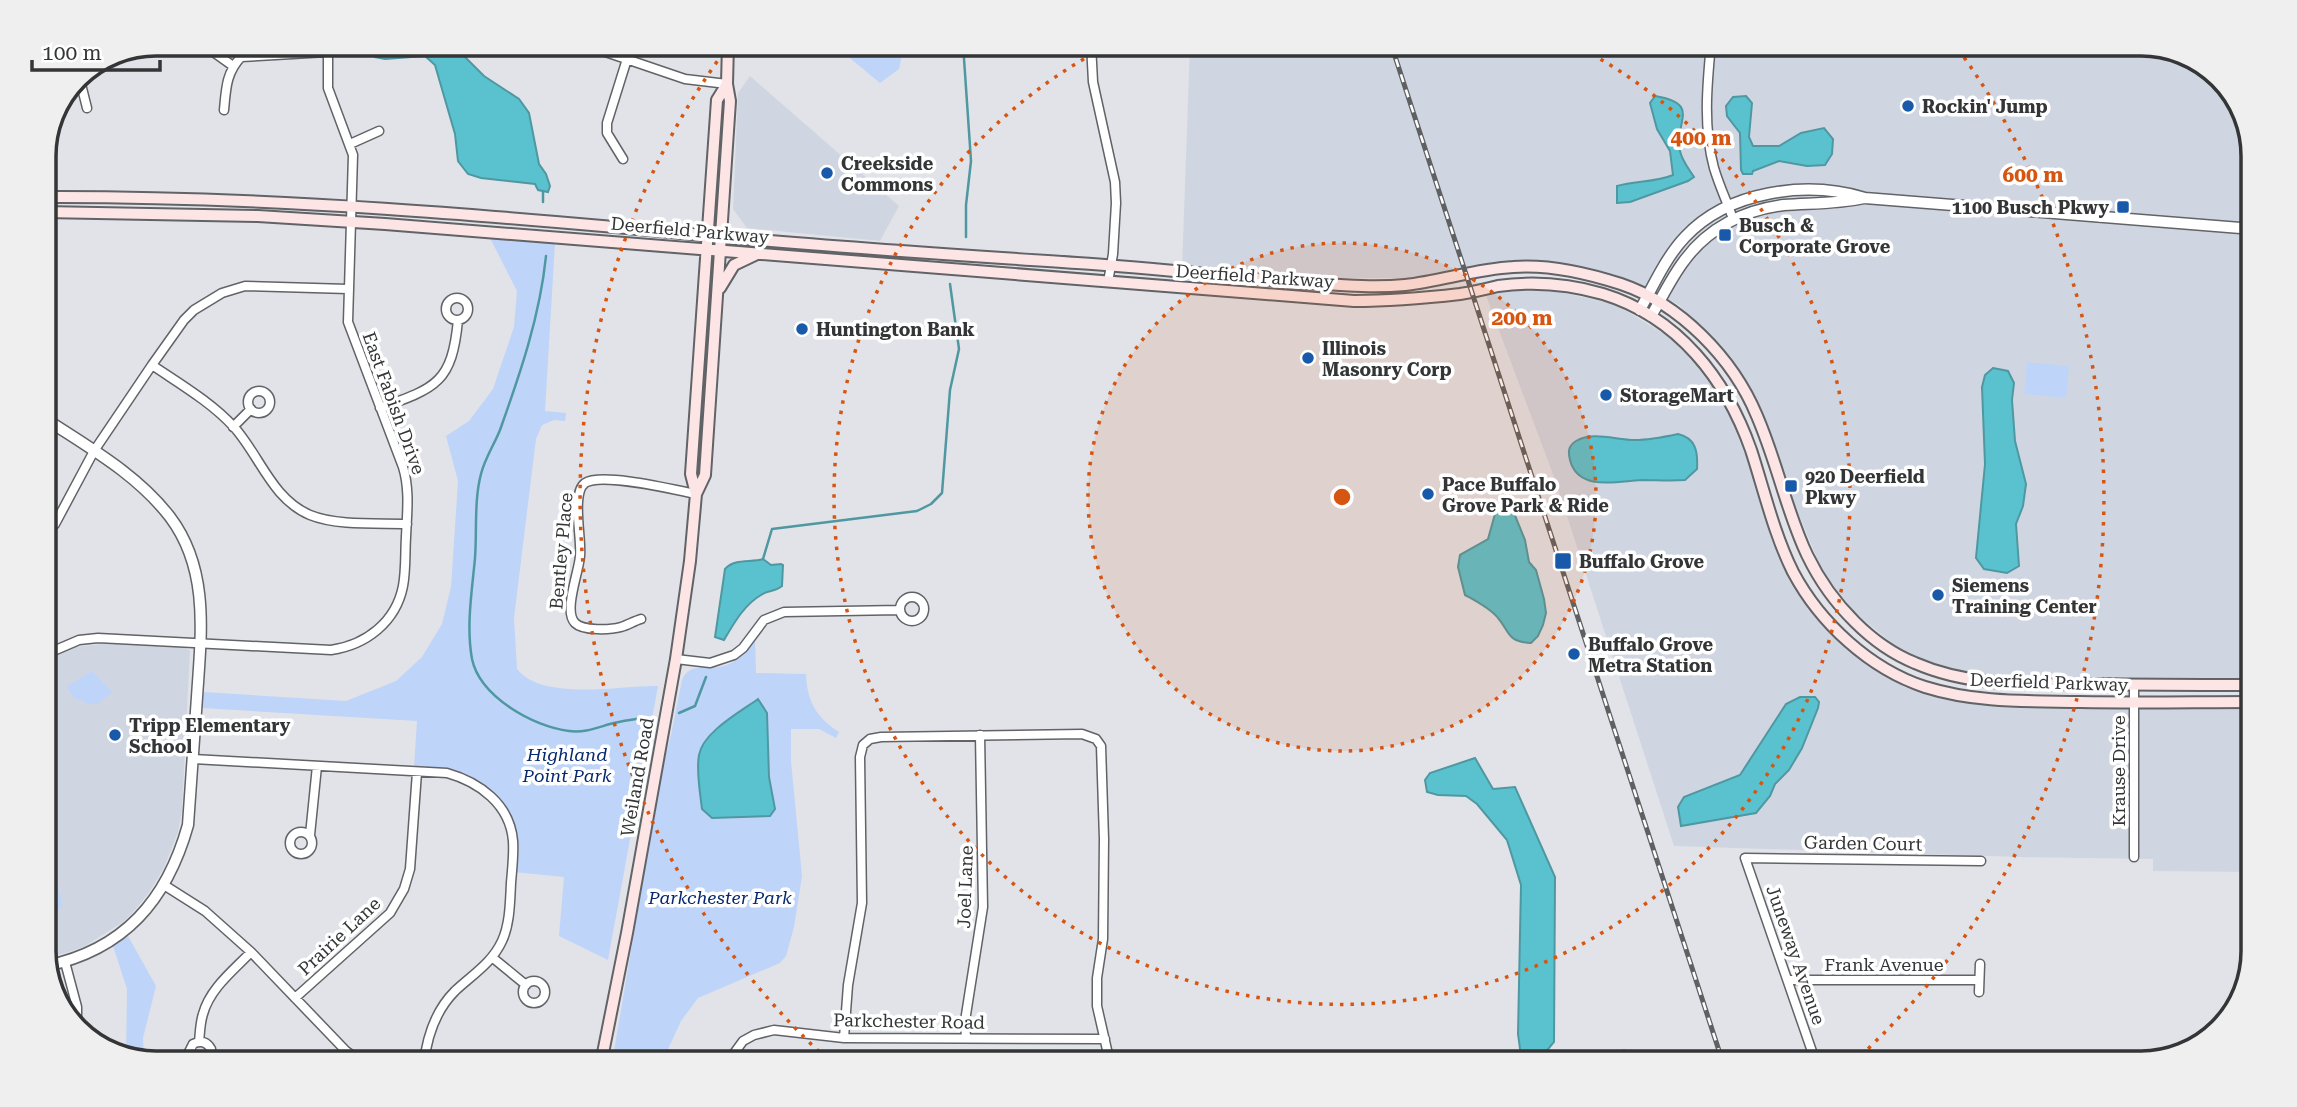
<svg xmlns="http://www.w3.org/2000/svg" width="2297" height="1107" viewBox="0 0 2297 1107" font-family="'Roboto Serif',serif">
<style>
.built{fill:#d0d6e1}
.green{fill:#bfd4f9}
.water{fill:#5ac2cf;stroke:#4f98a1;stroke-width:2}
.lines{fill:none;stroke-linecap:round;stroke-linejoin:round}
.stream{stroke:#4f98a1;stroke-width:2.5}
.minor-casing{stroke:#616367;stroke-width:11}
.tertiary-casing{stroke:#616367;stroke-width:13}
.secondary-casing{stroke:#616367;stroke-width:14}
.minor{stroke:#fff;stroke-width:8}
.tertiary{stroke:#fff;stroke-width:10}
.secondary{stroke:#fce5e4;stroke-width:10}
.rail-casing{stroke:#5f6062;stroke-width:5}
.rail{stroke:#fff;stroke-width:2.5;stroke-dasharray:8;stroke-linecap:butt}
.ring{fill:none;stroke:#d65510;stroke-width:3.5;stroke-dasharray:3.5 7}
.poi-dot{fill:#1959aa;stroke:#fff;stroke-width:2.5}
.labels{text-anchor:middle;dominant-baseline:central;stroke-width:7;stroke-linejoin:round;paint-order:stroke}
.poi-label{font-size:18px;font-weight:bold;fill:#343536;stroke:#fff;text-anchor:start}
.street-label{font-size:18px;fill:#343536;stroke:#fff}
.park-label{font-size:18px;font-style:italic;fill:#06286e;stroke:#fff}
.rim{fill:none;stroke:#343536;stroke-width:3.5}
.centre{fill:#d65510;stroke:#fff;stroke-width:3.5}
.ring-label{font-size:21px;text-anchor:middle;font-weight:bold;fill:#d65510;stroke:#fff;stroke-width:7;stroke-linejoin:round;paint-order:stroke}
</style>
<rect width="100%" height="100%" fill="#e1e3e8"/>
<path class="built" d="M1190 44H2141L2191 55 2235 94 2253 149V679L2186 680 1980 676 1927 662 1893 644 1853 611 1824 575 1796 508 1776 448 1749 387 1722 349 1679 305 1644 286 1542 263 1418 278H1307L1182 268Z
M750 76 899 206 880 241 747 228 733 209 738 93Z
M1545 289 1615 304 1679 343 1691 355 1721 393 1801 597 1834 635 1904 687 1978 704 2064 708 2253 706V861L2250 872 2153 871V859L2018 857 1674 846 1556 482 1485 293Z
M109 643 184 647 190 651 182 811 178 832 164 868 148 894 134 911 123 922 82 948 44 959V660L75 647Z"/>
<path class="green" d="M833 44H901L903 50 899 69 880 83Z
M490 238 555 243 545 411 566 413 565 421 554 420 542 425 536 439 514 618 517 669C543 702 622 685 658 686L608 960 559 936 564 877 514 872C513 855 514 834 509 817 508 812 504 807 501 803 482 772 447 768 414 767L417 721 202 708 203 692 346 701 396 681 422 657 442 624 451 587 458 481 446 436 469 421 493 389 514 327 517 291Z
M2027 362 2069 366 2066 398 2024 394Z
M755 639 756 673 806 674C807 701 816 717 839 732L836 738 819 729H791V761L802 876 794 927 786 956 780 963 698 998 681 1021 669 1047 664 1063H612L661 774 671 735 682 680C690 659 715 673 731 663 741 657 748 648 755 639Z
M92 671 112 692 98 704H87L82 700 75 699 66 687Z
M44 883 59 890 63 906 44 917Z
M128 936 156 986 143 1038 144 1061 126 1056 127 989 113 946Z"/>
<path class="water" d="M367 44H452L484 76 519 99 529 113 539 164 546 174 550 186 548 192 538 190 535 184 481 178 468 174 458 161 455 134 435 65 425 56 385 59 375 57Z
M1655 96C1702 104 1674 121 1680 151 1682 161 1689 169 1694 177L1688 181 1630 202 1617 203V186C1636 181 1656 182 1673 175L1670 151 1657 129 1650 103Z
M1746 96 1752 103 1749 137 1753 146H1779L1801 133 1824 128 1833 139 1832 154 1825 165 1807 166 1779 161 1753 171 1752 174H1743L1741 170 1740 133 1727 116 1726 106 1733 97Z
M1993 368 2008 371 2014 383 2012 400 2015 441 2026 484 2023 506 2016 524 2019 566 2007 573 1984 569 1976 558 1985 464 1982 387 1985 375Z
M1678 434C1696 438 1698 452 1697 469L1685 480C1670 481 1656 480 1641 480 1618 481 1578 492 1570 460 1568 452 1568 446 1576 441 1593 431 1616 440 1635 440 1649 440 1664 437 1678 434Z
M1501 507 1512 508 1525 540 1529 562 1536 570 1544 599 1546 613 1543 625 1538 636 1531 643C1507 642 1510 632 1498 618 1490 608 1476 601 1465 595L1458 567 1460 555 1488 539 1495 514Z
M763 559 771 565 781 564 783 565 782 586C775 592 768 590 761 595 744 605 734 623 724 640L715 637 725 569C735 558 751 563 763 559Z
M1800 697H1815L1819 702 1818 708 1802 748 1789 770 1775 784 1770 796 1756 813 1681 826 1678 807 1684 797 1740 775 1786 704Z
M758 699 767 713 769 777 775 809 770 816 712 818 702 809C700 792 696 771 699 755 703 732 740 712 758 699Z
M1475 758 1493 789 1515 787 1555 877 1554 1042 1544 1054 1521 1056 1518 1034 1521 885 1507 840 1477 804 1466 796 1438 795 1427 792 1425 780 1430 773Z"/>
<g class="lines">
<path class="stream" d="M963 44 971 161 966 205V237
M543 202V191
M546 256C540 316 520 374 500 430 494 445 485 458 481 474 474 500 477 531 475 558 472 591 466 626 472 659 480 697 534 727 569 731 584 733 596 728 610 724 620 721 631 720 642 718
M763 559 772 529 917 511 931 504 942 493 950 390 959 349 950 284
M679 713 695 706 706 677"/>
<g class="minor-casing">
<path id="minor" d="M582 44 685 79 727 84
M1091 44 1093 82 1115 182 1116 203 1113 254 1108 282
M1711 44C1707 85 1703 128 1714 168 1719 185 1727 202 1733 219
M212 51 233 66
M75 80 81 84 87 108
M224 110C226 89 226 73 241 57L327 52
M350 144 379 131
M623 159 607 133V123L627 59
M446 309a11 11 0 1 1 22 0a11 11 0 1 1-22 0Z
M152 365C180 384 211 402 234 427 260 456 272 499 310 515 337 526 378 523 407 524
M248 402a11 11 0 1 1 22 0a11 11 0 1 1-22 0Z
M380 408C436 388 452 383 458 320
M233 427 251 409
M44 535 55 524 94 451 152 365 184 320 194 310 222 293 245 286 348 289
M900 609a12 12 0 1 1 24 0a12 12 0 1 1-24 0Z
M641 619C634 621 628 625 621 627 610 630 583 631 575 623 563 611 579 572 580 556 582 539 571 493 585 483 602 472 675 490 696 494
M44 655 79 640 98 638 331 650C366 645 396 622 403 586 406 570 405 553 406 537 407 513 410 490 403 467L348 322 353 155 328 88V44
M676 659 710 663 734 655 743 648 764 620 784 612 900 610
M193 759 447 773C479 782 510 804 513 841 514 854 512 870 511 883 510 902 510 924 502 941 492 963 472 975 455 991 436 1010 427 1037 424 1063
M290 843a11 11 0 1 1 22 0a11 11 0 1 1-22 0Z
M310 835 317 766
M2134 857V685
M164 885 205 911 251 952 346 1051 363 1063
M493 958 526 985
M65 962 77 1007V1026
M1789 980H1979
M523 992a11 11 0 1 1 22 0a11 11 0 1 1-22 0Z
M1979 992 1980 964
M295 998 390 913 404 889 410 869 417 772
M844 1038 848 985 862 903 860 757 863 745 870 739 881 737 1082 734 1096 739 1101 746 1104 839 1103 939 1097 978V1006L1110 1063
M966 1038 965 1021 983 907 980 735
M199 1042C200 1033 200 1023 203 1014 210 988 234 970 251 952
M197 1063 192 1060 189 1052 193 1044C201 1040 207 1042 211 1049V1058L205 1063
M338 1063 346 1051
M727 1063 743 1041 754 1035 774 1030 844 1038 1105 1039
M1624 1063V1055
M1816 1063 1745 858 1981 861"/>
</g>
<g class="tertiary-casing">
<path id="tertiary" d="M1640 310C1653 286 1666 257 1685 237 1728 191 1806 180 1865 198L2253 229
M1651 316C1662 298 1671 278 1684 261 1708 228 1744 210 1784 205 1811 203 1837 204 1864 198
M44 418C88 447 137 474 170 517 210 570 201 635 197 697 194 740 191 782 188 825 167 900 124 950 46 966"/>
</g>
<g class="secondary-casing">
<path id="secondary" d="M44 197C271 196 498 216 725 237 842 248 959 255 1077 263 1154 268 1231 277 1307 283 1339 285 1373 288 1405 285 1441 281 1476 269 1513 267 1549 264 1587 273 1621 284 1680 304 1733 358 1757 416 1790 493 1791 559 1855 622 1872 639 1893 654 1915 663 1972 688 2034 684 2095 684 2148 685 2200 685 2253 685
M44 212 258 216 385 224 1354 301C1390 301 1425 298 1460 294 1473 292 1486 289 1498 286 1534 281 1569 284 1603 294 1678 317 1726 379 1751 450 1764 490 1774 534 1793 572 1820 623 1870 669 1925 687 1976 703 2027 701 2080 702 2138 703 2195 702 2253 702
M720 288 734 265 755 255
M696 494 705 475 730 101 727 84 728 44
M601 1063 627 933 676 659 690 561 696 494 691 474 717 100 727 84"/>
</g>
<use href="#minor" class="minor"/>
<use href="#tertiary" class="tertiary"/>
<use href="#secondary" class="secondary"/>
<g class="rail-casing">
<path id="rail" d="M1391 44 1723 1063"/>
</g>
<use href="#rail" class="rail"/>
</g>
<circle cx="1342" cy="497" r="254" fill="#d65510" fill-opacity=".12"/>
<g class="ring">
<circle cx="1342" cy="497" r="254"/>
<path d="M1573 44A508 508 0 1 1 1111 44"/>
<path d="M827 1059A762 762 0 0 1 726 49M1958 49A762 762 0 0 1 1857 1059"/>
</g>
<g class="poi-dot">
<circle cx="1908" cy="106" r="7"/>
<circle cx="827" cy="173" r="7"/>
<rect x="2116" y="200" width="14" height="14" rx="3.5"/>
<rect x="1718" y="228" width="14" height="14" rx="3.5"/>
<circle cx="802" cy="329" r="7"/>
<circle cx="1308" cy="358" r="7"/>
<circle cx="1606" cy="395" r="7"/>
<rect x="1784" y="479" width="14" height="14" rx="3.5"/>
<circle cx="1428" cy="494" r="7"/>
<rect x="1554" y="552" width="18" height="18" rx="3.5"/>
<circle cx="1938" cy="595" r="7"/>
<circle cx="1574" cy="654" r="7"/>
<circle cx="115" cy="735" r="7"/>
</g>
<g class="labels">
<g class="poi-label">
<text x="1922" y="106">Rockin' Jump</text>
<text x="841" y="163">Creekside<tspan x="841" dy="21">Commons</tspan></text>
<text x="2109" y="207" text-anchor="end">1100 Busch Pkwy</text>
<text x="1739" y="225">Busch &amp;<tspan x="1739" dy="21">Corporate Grove</tspan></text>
<text x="816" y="329">Huntington Bank</text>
<text x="1322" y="348">Illinois<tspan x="1322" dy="21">Masonry Corp</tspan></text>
<text x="1620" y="395">StorageMart</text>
<text x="1805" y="476">920 Deerfield<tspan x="1805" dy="21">Pkwy</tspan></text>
<text x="1442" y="484">Pace Buffalo<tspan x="1442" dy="21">Grove Park &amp; Ride</tspan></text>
<text x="1579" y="561">Buffalo Grove</text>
<text x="1952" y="585">Siemens<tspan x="1952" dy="21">Training Center</tspan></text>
<text x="1588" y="644">Buffalo Grove<tspan x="1588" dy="21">Metra Station</tspan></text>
<text x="129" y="725">Tripp Elementary<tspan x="129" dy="21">School</tspan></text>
</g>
<g class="street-label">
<text transform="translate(690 230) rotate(5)">Deerfield Parkway</text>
<text transform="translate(1255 276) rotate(4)">Deerfield Parkway</text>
<text transform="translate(394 403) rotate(70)">East Fabish Drive</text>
<text transform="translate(561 551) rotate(-85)">Bentley Place</text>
<text transform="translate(2049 682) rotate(2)">Deerfield Parkway</text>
<text transform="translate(2118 771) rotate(-90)">Krause Drive</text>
<text transform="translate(637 777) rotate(-80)">Weiland Road</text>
<text transform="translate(1863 843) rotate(1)">Garden Court</text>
<text transform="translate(965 887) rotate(-88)">Joel Lane</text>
<text transform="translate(339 936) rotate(-43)">Prairie Lane</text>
<text transform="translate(1796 955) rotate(71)">Juneway Avenue</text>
<text x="1884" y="964">Frank Avenue</text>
<text transform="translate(909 1021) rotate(1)">Parkchester Road</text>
</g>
<g class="park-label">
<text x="567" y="754">Highland<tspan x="567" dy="21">Point Park</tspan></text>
<text x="720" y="897">Parkchester Park</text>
</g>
</g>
<path d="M0 0H2297V1107H0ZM156 56H2141A100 100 0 0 1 2241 156V951A100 100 0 0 1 2141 1051H156A100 100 0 0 1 56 951V156A100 100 0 0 1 156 56Z" fill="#efefef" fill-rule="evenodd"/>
<path class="rim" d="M156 56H2141A100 100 0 0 1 2241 156V951A100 100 0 0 1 2141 1051H156A100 100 0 0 1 56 951V156A100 100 0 0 1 156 56Z"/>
<circle cx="1342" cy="497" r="10" class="centre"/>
<g class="ring-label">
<text x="1701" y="145">400 m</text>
<text x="2033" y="182">600 m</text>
<text x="1522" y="325">200 m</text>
</g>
<path d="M32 60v10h128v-10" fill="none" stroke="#343536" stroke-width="3.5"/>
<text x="42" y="60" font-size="21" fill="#343536" stroke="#ffffff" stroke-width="5" paint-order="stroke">100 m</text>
</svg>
